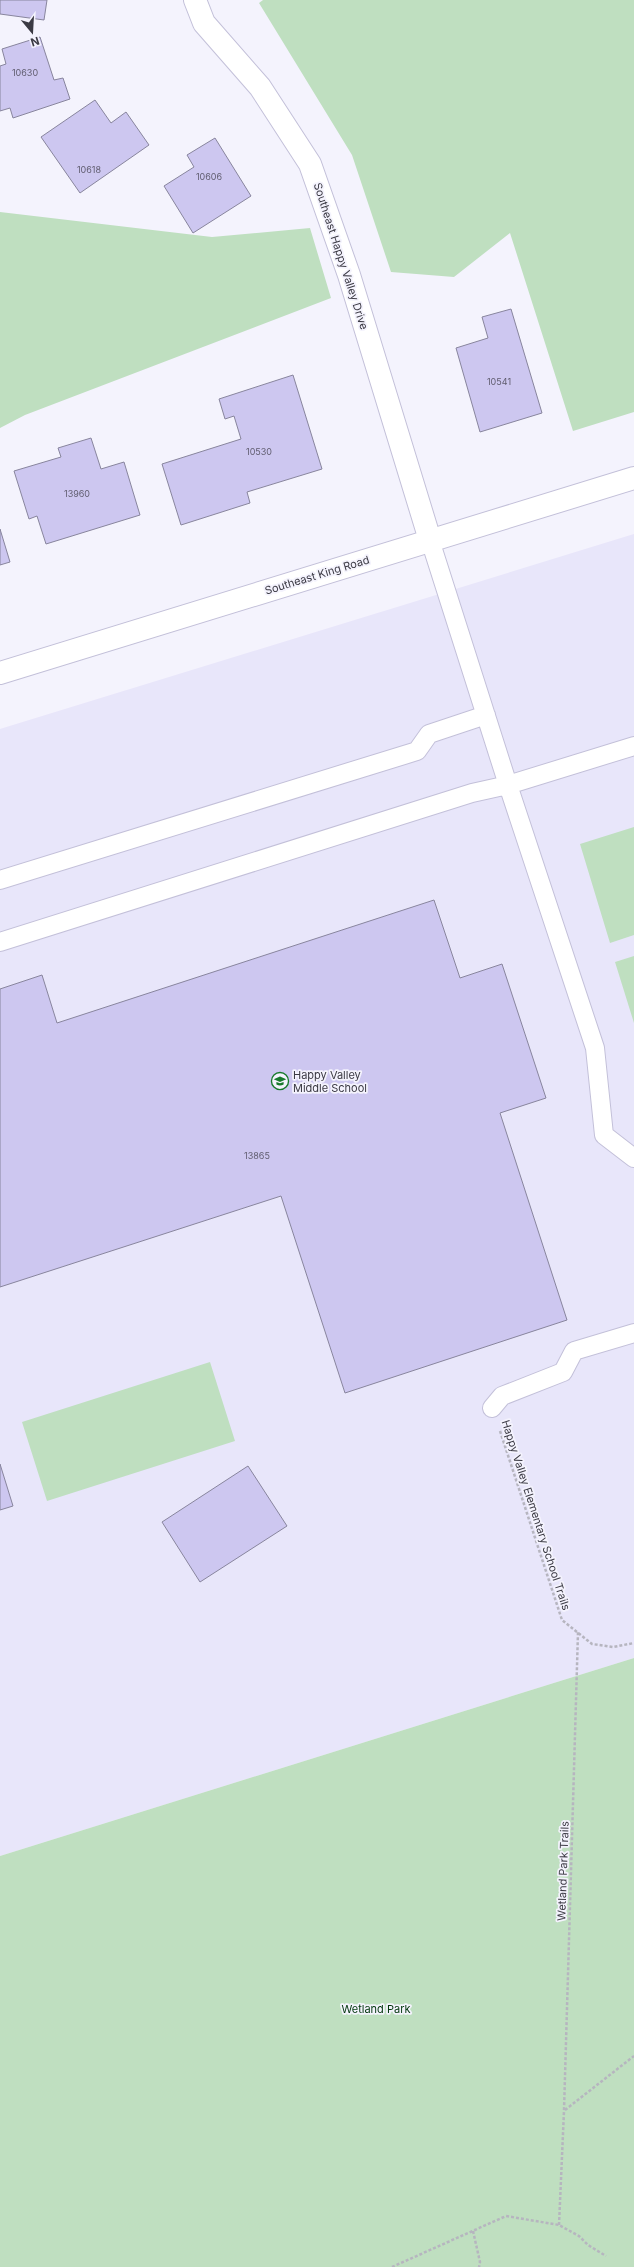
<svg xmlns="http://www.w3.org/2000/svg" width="634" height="2267" viewBox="0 0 634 2267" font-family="Inter,sans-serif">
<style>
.built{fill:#e8e6fa}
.green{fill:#bfdfc0}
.building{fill:#cdc7f0;stroke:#88859d}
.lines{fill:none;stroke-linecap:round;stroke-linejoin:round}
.service-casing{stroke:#c3c0d9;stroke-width:20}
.minor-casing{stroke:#c3c0d9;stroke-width:24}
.secondary-casing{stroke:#c3c0d9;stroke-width:24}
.path{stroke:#b6b5bf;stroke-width:2.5;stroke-dasharray:3 2;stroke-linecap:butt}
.service{stroke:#fff;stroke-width:18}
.minor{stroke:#fff;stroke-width:22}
.secondary{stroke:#fff;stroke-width:22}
.labels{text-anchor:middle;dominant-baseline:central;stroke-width:3.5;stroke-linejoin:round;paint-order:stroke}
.number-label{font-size:9px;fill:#605d6f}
.street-label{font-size:11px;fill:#3b3a44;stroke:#f4f3fd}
.poi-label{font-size:11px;fill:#3b3a44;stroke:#f4f3fd;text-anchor:start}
.park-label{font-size:11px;fill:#01360c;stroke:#f4f3fd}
</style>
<rect width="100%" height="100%" fill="#f4f3fd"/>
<path class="built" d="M634 534V1658L0 1856V729Z"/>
<path class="green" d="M263 0H634V412L573 431 510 233 454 277 391 272 352 155 259 3Z
M0 212 212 237 310 228 331 298 25 415 0 428Z
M634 827V935L610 943 580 844Z
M634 956V1023L615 962Z
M210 1362 235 1441 47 1501 22 1422Z
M634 1658V2267H0V1856Z"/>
<path class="building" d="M0 0H47L44 20 0 14Z
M40 37 54 80 63 78 70 99 13 118 10 108 0 111V66L6 64 2 49Z
M95 100 111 123 126 112 149 145 80 193 41 137Z
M215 138 251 196 193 233 164 186 194 167 187 155Z
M511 309 542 413 480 432 456 348 488 338 482 317Z
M293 375 322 469 247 492 250 503 181 525 162 464 241 439 234 416 225 419 219 399Z
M91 438 101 469 124 462 140 515 46 544 37 516 29 519 14 471 61 457 58 448Z
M0 529 10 562 0 565Z
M434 900 460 978 502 964 546 1098 500 1113 567 1320 345 1393 281 1196 0 1287V989L42 975 57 1023Z
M0 1464 13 1506 0 1510Z
M248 1466 287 1526 200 1582 162 1522Z"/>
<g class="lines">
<g class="service-casing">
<path id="service" d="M430 540 508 785 595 1048 604 1135 634 1158
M0 880 417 751 429 734 486 715
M0 942 472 793 508 785 634 746
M492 1408 502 1396 563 1372 574 1351 634 1333"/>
</g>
<g class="minor-casing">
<path id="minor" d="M195 0 204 23 260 87 310 164 349 275 430 540"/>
</g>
<g class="secondary-casing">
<path id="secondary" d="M0 673 634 478"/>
</g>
<path class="path" d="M500 1431 562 1620 592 1644 613 1647 634 1643
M565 2110 634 2056
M559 2225 564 2111 578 1632
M473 2231 480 2262 479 2267
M392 2267 506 2216 559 2225 579 2236 588 2245 606 2256"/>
<use href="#service" class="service"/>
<use href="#minor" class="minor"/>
<use href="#secondary" class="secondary"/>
</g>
<defs>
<g id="school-ring" transform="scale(0.9)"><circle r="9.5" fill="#f4f3fd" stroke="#177a2b" stroke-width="1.5"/><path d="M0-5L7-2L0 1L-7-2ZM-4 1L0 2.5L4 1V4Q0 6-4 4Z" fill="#177a2b"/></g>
</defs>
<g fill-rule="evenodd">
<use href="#school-ring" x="280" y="1081"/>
</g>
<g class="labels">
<g class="number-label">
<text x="25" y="72">10630</text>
<text x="89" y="169">10618</text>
<text x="209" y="176">10606</text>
<text x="499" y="381">10541</text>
<text x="259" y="451">10530</text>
<text x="77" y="493">13960</text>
<text x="257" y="1155">13865</text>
</g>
<g class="street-label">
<text transform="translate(341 256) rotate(72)">Southeast Happy Valley Drive</text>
<text transform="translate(317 575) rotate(-17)">Southeast King Road</text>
<text transform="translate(536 1515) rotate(72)">Happy Valley Elementary School Trails</text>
<text transform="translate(563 1871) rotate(-88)">Wetland Park Trails</text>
</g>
<g class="poi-label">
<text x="293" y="1075">Happy Valley<tspan x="293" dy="13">Middle School</tspan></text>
</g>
<g class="park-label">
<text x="376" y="2009">Wetland Park</text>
</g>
</g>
<g transform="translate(32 32) rotate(162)" stroke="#f4f3fd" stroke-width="3" paint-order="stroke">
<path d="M0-3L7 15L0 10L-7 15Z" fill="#3b3a44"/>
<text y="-6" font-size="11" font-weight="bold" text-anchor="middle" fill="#3b3a44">N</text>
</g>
</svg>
